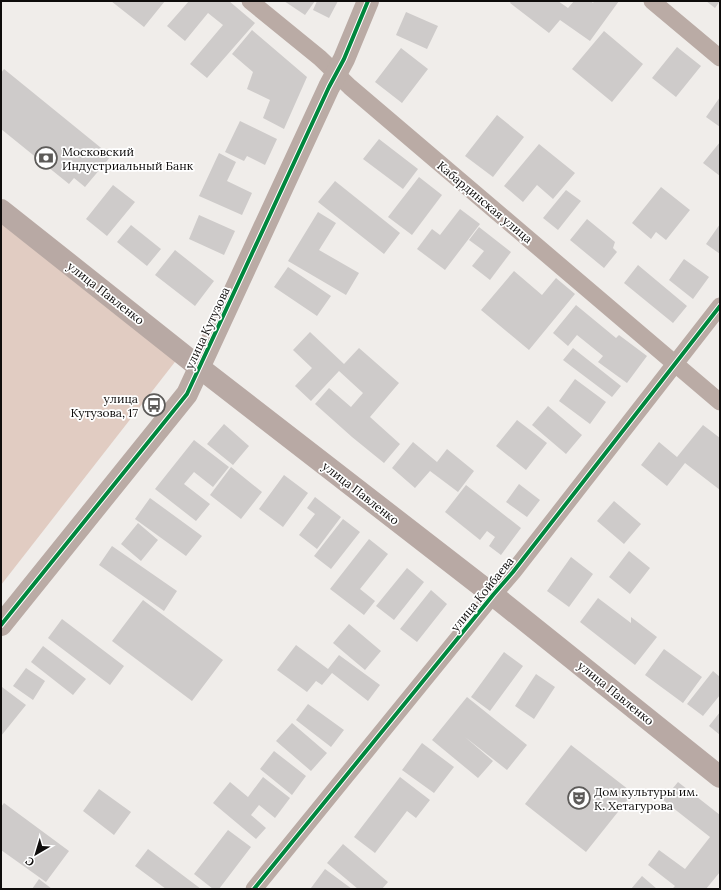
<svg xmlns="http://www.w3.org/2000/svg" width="721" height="890" viewBox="0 0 721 890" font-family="Lora,serif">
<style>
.green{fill:#e1ccc2}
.building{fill:#cecbca}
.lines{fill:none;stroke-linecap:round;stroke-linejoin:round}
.minor{stroke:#baaba5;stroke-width:17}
.tertiary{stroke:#baaba5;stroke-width:22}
.secondary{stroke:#b8a9a4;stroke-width:22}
.cycleway-casing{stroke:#fff;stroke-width:6}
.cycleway{stroke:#00873e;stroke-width:4}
.labels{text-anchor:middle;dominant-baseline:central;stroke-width:3.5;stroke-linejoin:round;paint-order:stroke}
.poi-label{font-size:12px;fill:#0e0c0b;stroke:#fff;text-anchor:start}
.street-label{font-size:12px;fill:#0e0c0b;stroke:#fff}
</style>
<rect width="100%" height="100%" fill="#f0edea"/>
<path class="green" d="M1 221 178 358 1 585Z"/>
<path class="building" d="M111 1H165L144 27Z
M189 1H229L255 23 207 78 190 64 223 25 208 13 185 41 167 26Z
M284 1H315L305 15Z
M317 1H338L329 18 313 10Z
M511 1H558L568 8 574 1H591L593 3 594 1H619L590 41 560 20 549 33 510 3Z
M706 1H720L715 8Z
M406 12 438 26 427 49 396 35Z
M252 30 307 77 284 129 263 118 270 100 247 89 253 72 232 54Z
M604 31 643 64 612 102 572 69Z
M677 47 701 66 676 97 652 78Z
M401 48 428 69 402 103 375 82Z
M4 69 111 156 85 187 74 178 69 184 1 129V73Z
M720 97V127L706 117Z
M497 115 524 137 493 177 465 156Z
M240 121 277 139 265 165 247 156 244 161 225 152Z
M379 139 418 169 403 189 363 159Z
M720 142V176L703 163Z
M539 144 575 173 553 199 537 185 523 202 504 186Z
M219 153 236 162 227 181 252 193 242 215 199 196Z
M419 177 442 195 412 235 388 217Z
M335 181 400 233 384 254 318 202Z
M113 185 135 202 107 236 86 219Z
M661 187 690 210 666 240 656 232 651 239 632 223Z
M566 190 581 201 558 230 543 218Z
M460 209 480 224 445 270 417 249 432 229 440 235Z
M318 212 336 223 319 250 359 273 346 295 288 261Z
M199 215 235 231 224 255 189 239Z
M587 219 615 242 613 248 617 252 604 268 570 240Z
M720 224V254L706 244Z
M131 225 161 249 147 266 117 242Z
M479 227 511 252 490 280 472 266 484 251 469 240Z
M175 250 214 281 195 306 155 275Z
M684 259 709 277 693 299 669 280Z
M638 265 687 306 673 323 624 283Z
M288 267 331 296 317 316 274 287Z
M514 271 542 295 556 278 575 294 529 350 481 310Z
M576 305 616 338 619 335 647 356 627 383 598 362 603 356 577 335 568 346 553 333Z
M310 332 344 364 359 348 399 383 370 417 400 444 384 463 352 437 315 404 329 388 351 407 363 393 339 371 311 401 295 386 312 368 293 350Z
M573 348 621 386 612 397 563 360Z
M575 379 606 402 590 424 559 401Z
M548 406 582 435 566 454 532 425Z
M517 420 547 443 526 470 496 446Z
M224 424 249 446 233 465 207 444Z
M703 425 720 438V490L685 463 667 486 641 465 659 442 677 457Z
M194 440 229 467 213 487 194 472 184 484 210 504 196 521 155 489Z
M413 442 437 462 447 449 474 471 458 492 430 471 415 488 392 468Z
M231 467 262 492 241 519 210 495Z
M284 475 308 493 283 527 259 509Z
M519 484 540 500 527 517 506 502Z
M466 485 521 528 501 555 489 546 495 537 487 531 480 540 445 512Z
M315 497 341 517 317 549 299 535 315 514 307 508Z
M150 498 202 536 186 556 135 519Z
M614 501 641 524 624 544 597 521Z
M343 519 360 532 331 569 314 556Z
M138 523 158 540 141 561 121 544Z
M369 539 388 554 360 589 375 601 364 615 330 589Z
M112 546 177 591 164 611 99 565Z
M629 551 650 568 630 594 609 577Z
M571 557 593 574 569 607 547 591Z
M407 568 424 582 394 620 376 606Z
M431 590 447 604 417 642 400 629Z
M598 598 631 623V617L657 637 635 665 580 622Z
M143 600 223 660 192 701 112 641Z
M62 619 124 666 110 685 48 638Z
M349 624 381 651 365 670 333 643Z
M296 645 328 669 339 655 380 685 368 701 332 673 322 685 316 681 307 692 277 670Z
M43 646 86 679 73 695 31 662Z
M664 649 702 677 683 703 645 675Z
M504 652 523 666 490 711 471 697Z
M26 668 45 681 33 700 13 686Z
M713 671 720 677V695L703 716 687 704Z
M536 674 555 687 534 719 515 706Z
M2 687 26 705 1 736V689Z
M467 697 527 745 507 770 465 737 493 761 478 778 432 740Z
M308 704 344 730 331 747 296 720Z
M720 712V735L709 726Z
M292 723 327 753 311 771 276 741Z
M422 743 454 767 434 793 402 770Z
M571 745 633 793 586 852 525 804Z
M274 751 306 776 292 795 260 769Z
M263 777 290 798 275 818 259 805 251 815 266 828 256 839 213 803 230 782 248 797Z
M400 777 430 800 416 818 407 811 375 853 354 837Z
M678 782 720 815V872L706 889H672L675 886 648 865 659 850 685 869 710 837 663 800Z
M99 789 131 812 114 835 83 811Z
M4 803 69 851 46 882 1 850V807Z
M228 830 251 847 219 889H213L194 874Z
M343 844 388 882 382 889H358L327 863Z
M148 849 201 889H166L135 866Z
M325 869 352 889H312L311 888Z
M642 876 657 889H631Z
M39 879 52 889H32Z"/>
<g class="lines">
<path class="minor" d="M250 1 320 58 350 87 720 402
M652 1 720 58
M254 889 493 595 513 572 720 306"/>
<path class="tertiary" d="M1 625 187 394 329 87 344 59 368 1"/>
<path class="secondary" d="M1 210 200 368 493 595 720 777"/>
<g class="cycleway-casing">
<path id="cycleway" d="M1 625 187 394 329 87 344 59 368 1
M254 889 493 595 513 572 720 306"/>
</g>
<use href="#cycleway" class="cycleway"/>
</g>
<defs>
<g id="bank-ring" transform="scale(1.15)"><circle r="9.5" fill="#fff" stroke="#5d5b59" stroke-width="1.5"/><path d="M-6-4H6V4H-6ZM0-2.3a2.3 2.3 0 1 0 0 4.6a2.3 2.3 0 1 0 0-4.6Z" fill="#5d5b59"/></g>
<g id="bus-ring" transform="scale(1.15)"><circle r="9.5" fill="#fff" stroke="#5d5b59" stroke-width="1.5"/><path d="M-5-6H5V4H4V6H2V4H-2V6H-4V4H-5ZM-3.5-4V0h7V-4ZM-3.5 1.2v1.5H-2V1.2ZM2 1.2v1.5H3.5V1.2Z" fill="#5d5b59"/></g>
<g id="theatre-ring" transform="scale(1.15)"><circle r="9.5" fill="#fff" stroke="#5d5b59" stroke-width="1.5"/><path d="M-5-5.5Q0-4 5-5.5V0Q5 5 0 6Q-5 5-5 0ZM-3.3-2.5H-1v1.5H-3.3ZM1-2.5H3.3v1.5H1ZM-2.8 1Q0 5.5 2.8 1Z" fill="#5d5b59"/></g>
</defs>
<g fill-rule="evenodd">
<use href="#bank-ring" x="46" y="158"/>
<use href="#bus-ring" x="154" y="405"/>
<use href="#theatre-ring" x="579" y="798"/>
</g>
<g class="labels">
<g class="poi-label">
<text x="62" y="151">Московский<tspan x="62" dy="14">Индустриальный Банк</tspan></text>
<text x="138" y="398" text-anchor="end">улица<tspan x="138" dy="14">Кутузова, 17</tspan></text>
<text x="594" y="791">Дом культуры им.<tspan x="594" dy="14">К. Хетагурова</tspan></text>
</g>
<g class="street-label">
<text transform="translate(485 202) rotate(40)">Кабардинская улица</text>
<text transform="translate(106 293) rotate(38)">улица Павленко</text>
<text transform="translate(207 328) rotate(-65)">улица Кутузова</text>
<text transform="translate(361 493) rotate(38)">улица Павленко</text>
<text transform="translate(482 594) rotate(-51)">улица Койбаева</text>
<text transform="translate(616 693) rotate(39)">улица Павленко</text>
</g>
</g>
<rect width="721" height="890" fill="none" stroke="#0e0c0b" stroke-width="4"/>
<g transform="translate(36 854) rotate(218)" stroke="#ffffff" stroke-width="3" paint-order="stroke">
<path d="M0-3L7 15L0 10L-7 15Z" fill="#0e0c0b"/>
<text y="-6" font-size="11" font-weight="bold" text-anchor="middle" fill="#0e0c0b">С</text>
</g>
</svg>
